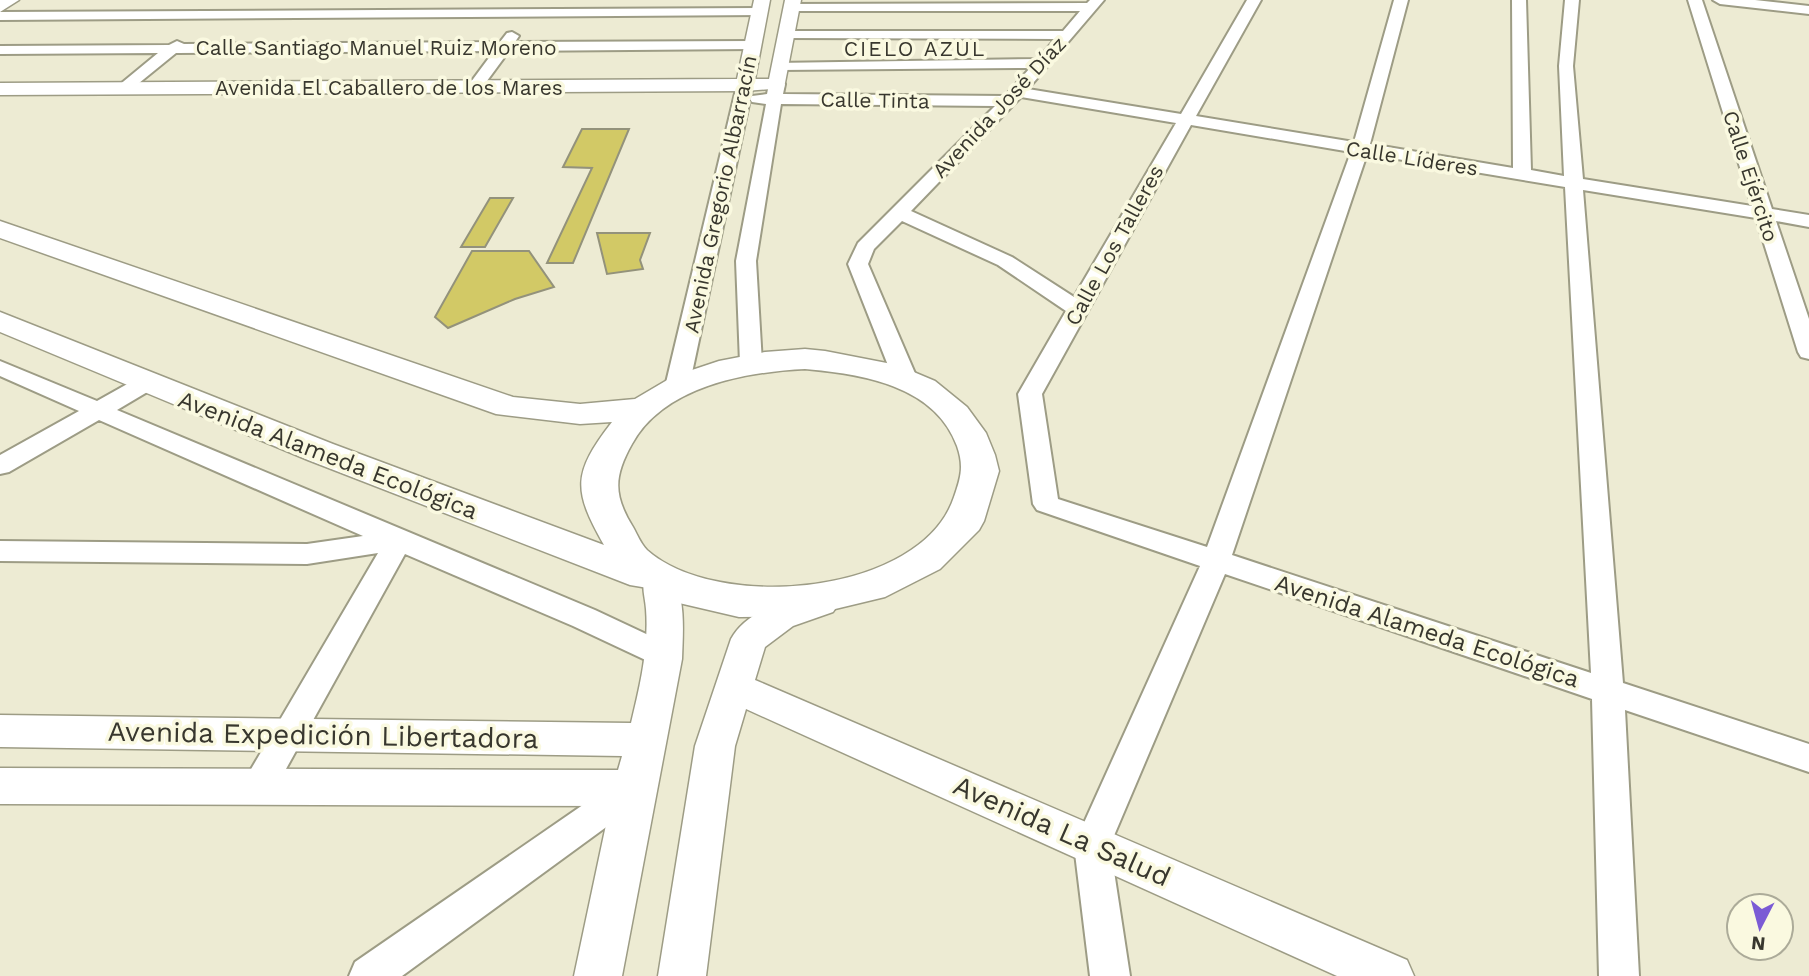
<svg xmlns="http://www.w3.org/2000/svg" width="1809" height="976" viewBox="0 0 1809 976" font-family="'Work Sans',sans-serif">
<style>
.building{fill:#d2c966;stroke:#93927b;stroke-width:2}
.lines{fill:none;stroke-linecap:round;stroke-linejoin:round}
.minor-casing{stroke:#9d9c85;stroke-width:4}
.tertiary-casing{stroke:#9d9c85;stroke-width:3}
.secondary-casing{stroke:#9d9c85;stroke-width:3}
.minor{fill:#fff;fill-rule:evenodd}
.tertiary{fill:#fff;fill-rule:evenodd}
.secondary{fill:#fff;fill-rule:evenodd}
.labels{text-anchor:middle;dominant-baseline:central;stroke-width:7;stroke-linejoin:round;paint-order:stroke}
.far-street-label{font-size:21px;fill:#38372e;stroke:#faf9e0}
.far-neighbourhood-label{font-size:21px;letter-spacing:2px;fill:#38372e;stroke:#faf9e0}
.street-label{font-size:24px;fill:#38372e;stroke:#faf9e0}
.near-street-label{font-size:28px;fill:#38372e;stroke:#faf9e0}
</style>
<rect width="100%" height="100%" fill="#edebd3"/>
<path class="building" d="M582 129H629L573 263H547L592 168 563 167Z
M490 198H513L485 247H461Z
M597 233H650L640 260 643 269 607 274Z
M472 251H529L554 287 515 299 448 328 435 317Z"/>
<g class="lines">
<g class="minor-casing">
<path id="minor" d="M1090 0H1104L1028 89 1181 114 1247 0H1261L1196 116 1354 142 1394 0H1408L1370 144 1513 168 1512 0H1526L1531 170 1564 176 1559 66 1565 0H1579L1573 66 1583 179 1752 206 1688 0H1702L1772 209 1809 215V227L1776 221 1809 319V359L1801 357 1798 352 1756 218 1583 190 1623 683 1809 744V772L1625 710 1639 976H1599L1592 699 1225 574 1110 845 1130 976H1090L1074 845 1200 566 1037 510 1033 504 1018 394 1066 311 998 265 902 221 874 249 868 264 917 378 913 383H897L893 378 848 264 858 243 995 106 781 104 756 261 762 363 759 368H743L740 363 736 261 766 104 752 102 750 99 752 96 767 94 769 84 777 79 785 84 783 94 1005 96 1030 68 780 70 775 69 773 66 775 63 1038 59 1055 39 786 38 779 34 781 31H1063L1080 11H792L787 10V4L1087 3ZM1021 97 1176 123 1074 297 1012 257 911 211ZM1191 125 1351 152 1207 547 1058 499 1042 394ZM1367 154 1565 187 1591 673 1232 555Z
M1713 0H1755L1809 6V14L1720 4Z
M760 8 765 9V15L0 20V12Z
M512 32 519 36 515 42 753 41 760 45 753 49 509 51 481 89 476 91 468 86 494 51 176 53 128 92H118L115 89 118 86 158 53 0 54V46L169 45 177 41 184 44 500 42 507 33Z
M745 80 753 85 689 387 685 392H669L665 387 737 85Z
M0 361 97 401 138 378H154L158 383 154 388 117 410 595 610 676 648 680 656 676 664 665 668 654 664 573 626 405 554 271 796 259 801 247 796 242 786 247 776 378 553 307 564 0 561V541L307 544 363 536 99 420 9 472 0 474V455L79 411 0 376Z
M634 773 646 778 651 788 646 798 402 976H349L355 962 622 778Z"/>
</g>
<g class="tertiary-casing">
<path id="tertiary" d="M754 0H770L755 79H769L785 0H801L784 88 745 91 0 95V83L737 79Z
M659 569 671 572C686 597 683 631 682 659L622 976H574L610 806 0 804V768L618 770 622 756 0 747V715L631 723C640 686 649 648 646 609 645 595 640 585 647 572Z
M821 590 833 594 839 603 833 612 793 626 765 647 755 680 1407 960 1414 976H1337L746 709 735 746 706 976H658L695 746 731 639C747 609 790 599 821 590Z"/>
</g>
<g class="secondary-casing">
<path id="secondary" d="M0 0H19L0 12Z
M0 221 513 397 580 404 635 399 674 376 719 361 765 352 805 349 825 351 897 365 935 381 967 407 986 433 995 455 999 471 984 521 979 530 940 569 885 597 806 616 739 617 679 603 665 599 648 588 630 585 308 460 0 332V312L333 444 604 545C573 490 572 474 612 422L580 424 496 414 0 238ZM805 369C861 374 935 385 957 446 964 466 961 477 954 497 922 595 718 613 647 550 641 544 637 534 633 527 613 495 614 476 632 444 664 386 746 372 805 369Z"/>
</g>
<use href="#minor" class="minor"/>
<use href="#tertiary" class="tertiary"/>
<use href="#secondary" class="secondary"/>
</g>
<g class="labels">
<g class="far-street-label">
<text x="376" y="47">Calle Santiago Manuel Ruiz Moreno</text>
<text x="389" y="87">Avenida El Caballero de los Mares</text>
<text transform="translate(875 100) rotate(1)">Calle Tinta</text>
<text transform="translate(999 107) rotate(-47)">Avenida José Díaz</text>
<text transform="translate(1412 158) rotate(9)">Calle Líderes</text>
<text transform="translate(1751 176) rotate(72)">Calle Ejército</text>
<text transform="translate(720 194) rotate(-78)">Avenida Gregorio Albarracín</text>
<text transform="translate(1114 245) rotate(-61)">Calle Los Talleres</text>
</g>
<g class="far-neighbourhood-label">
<text x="915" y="48">CIELO AZUL</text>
</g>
<g class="street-label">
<text transform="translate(328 455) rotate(21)">Avenida Alameda Ecológica</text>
<text transform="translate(1427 631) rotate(18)">Avenida Alameda Ecológica</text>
</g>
<g class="near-street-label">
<text transform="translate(323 735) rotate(1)">Avenida Expedición Libertadora</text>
<text transform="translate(1062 831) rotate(24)">Avenida La Salud</text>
</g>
</g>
<g transform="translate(1760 927) rotate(186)"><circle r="33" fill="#faf9e0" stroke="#acab99" stroke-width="2"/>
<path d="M0-5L12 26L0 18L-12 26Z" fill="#7b5bd5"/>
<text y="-10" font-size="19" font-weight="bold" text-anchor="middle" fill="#38372e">N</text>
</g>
</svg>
